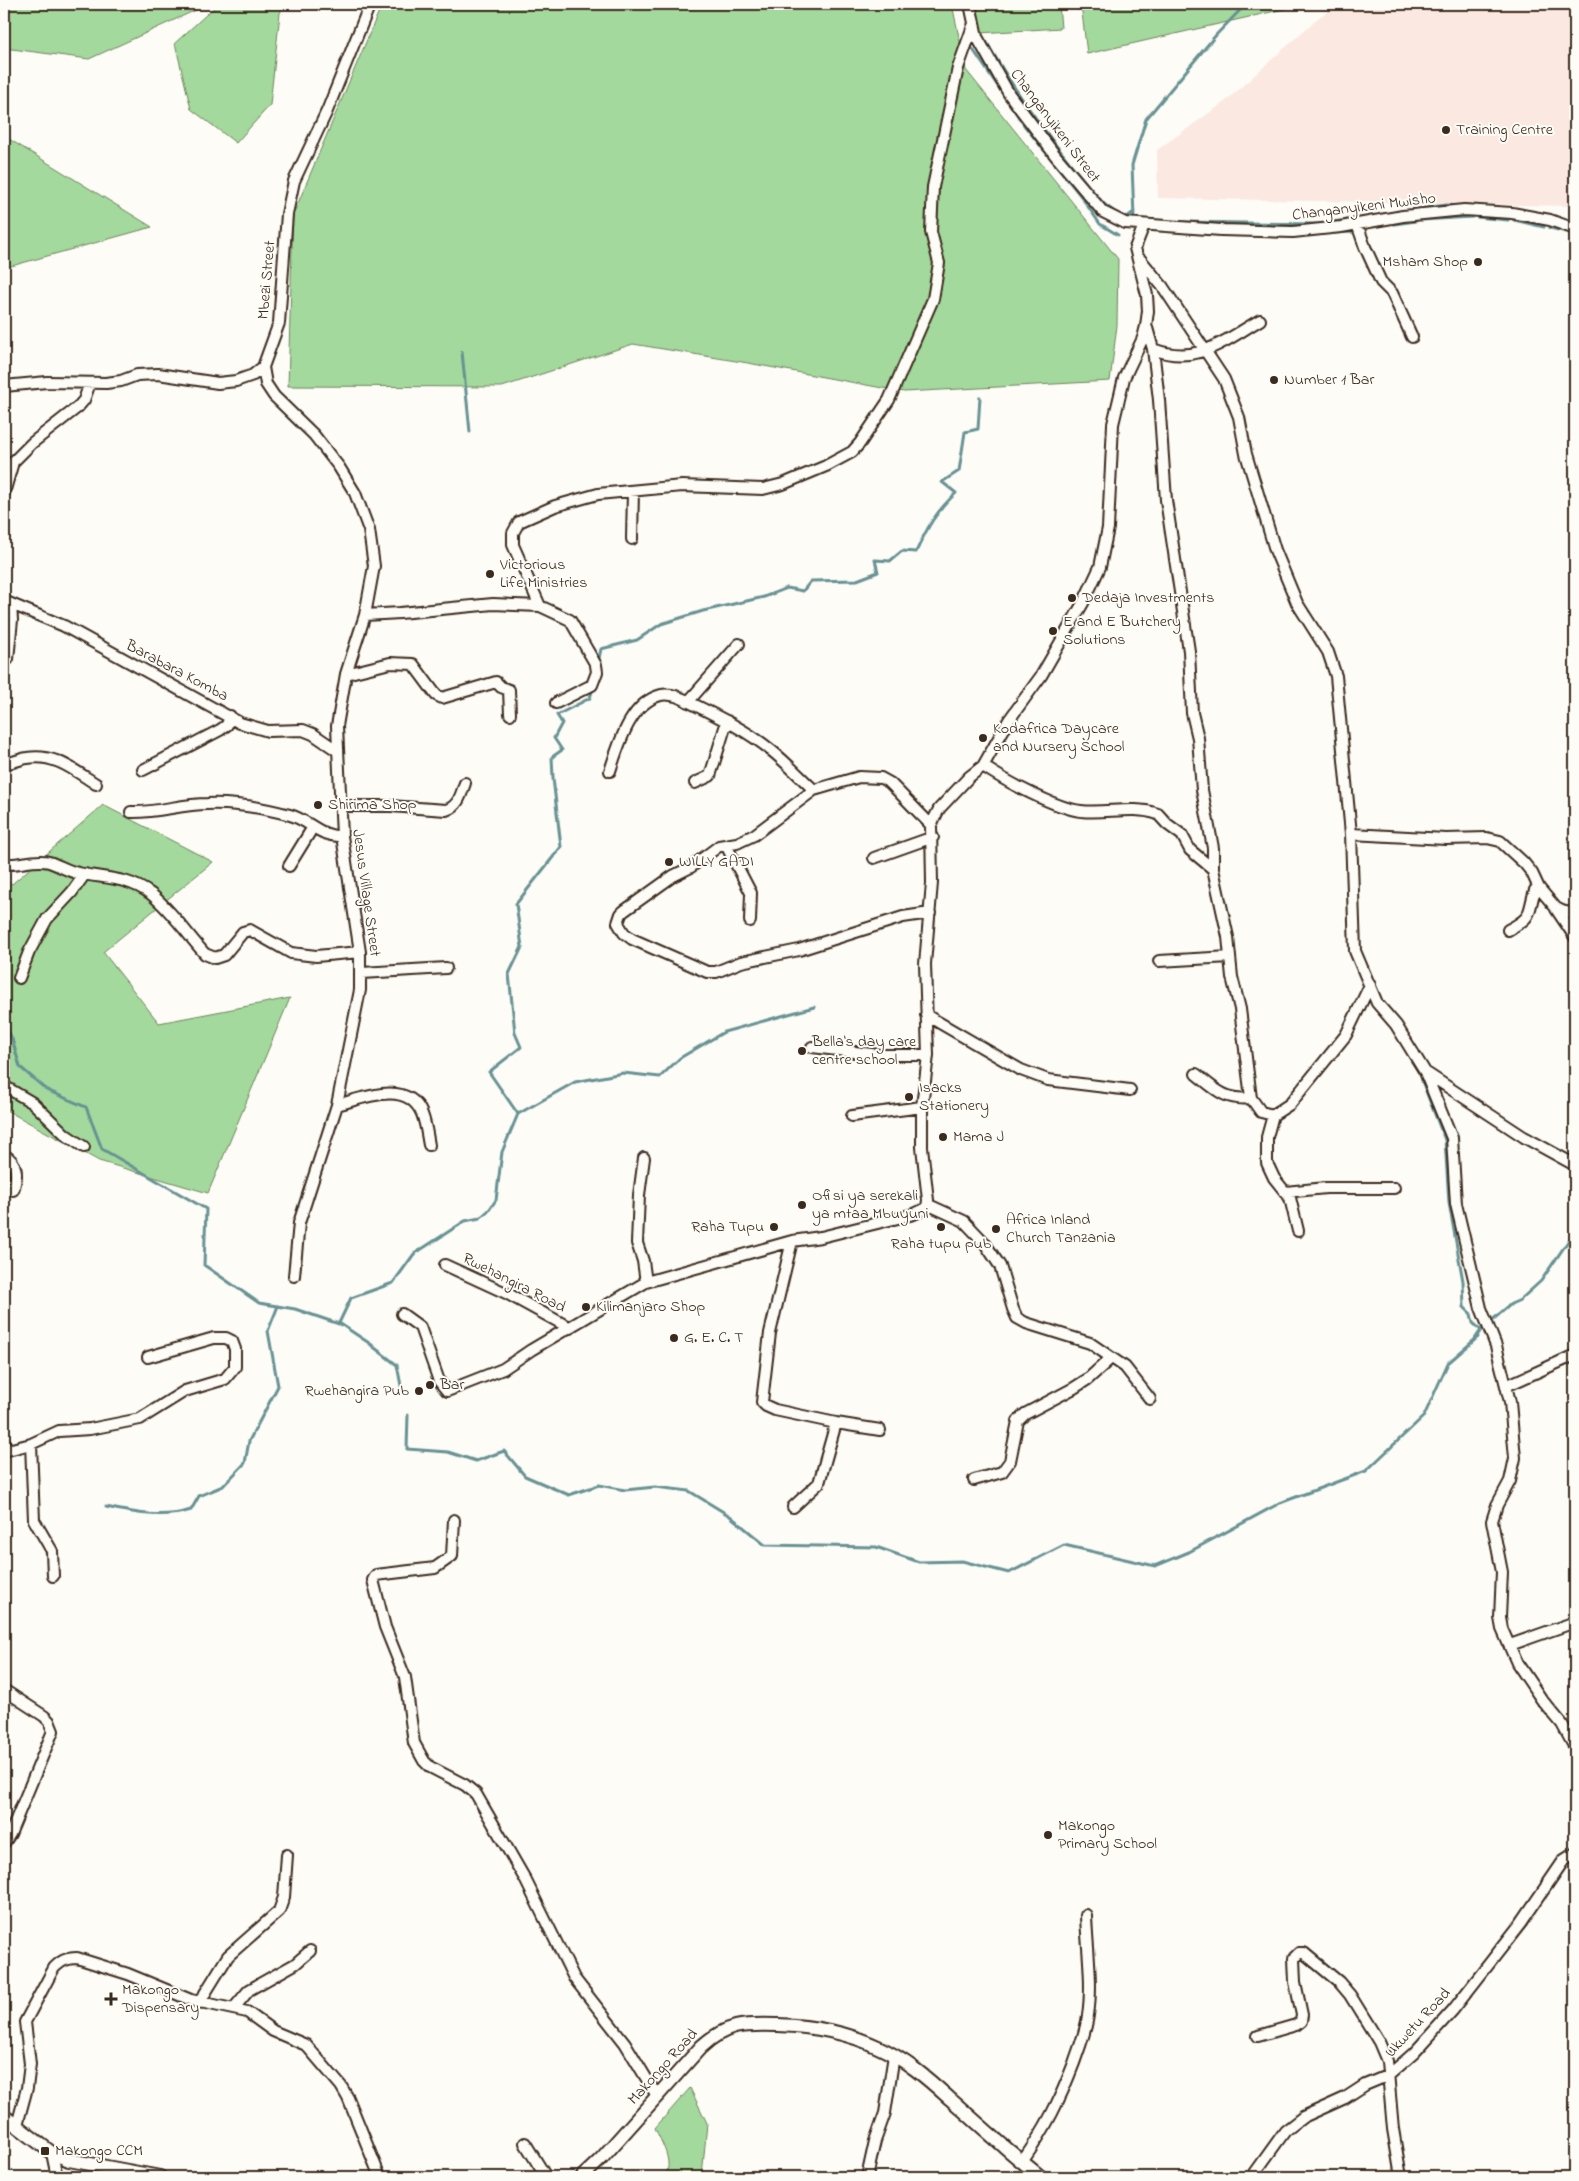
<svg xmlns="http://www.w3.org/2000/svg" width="1579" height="2181" viewBox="0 0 1579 2181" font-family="'Indie Flower',sans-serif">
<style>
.built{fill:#fbe8e1}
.green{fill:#a3d99c;stroke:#6f825d}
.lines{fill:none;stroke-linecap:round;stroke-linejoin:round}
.stream{stroke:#689293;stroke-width:3}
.minor-casing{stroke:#3b2a1e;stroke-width:14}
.tertiary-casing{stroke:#3b2a1e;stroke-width:16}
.minor{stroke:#fdfcf7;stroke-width:10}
.tertiary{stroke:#fdfcf7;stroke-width:12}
.poi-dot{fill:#3b2a1e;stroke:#fdfcf7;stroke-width:2}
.labels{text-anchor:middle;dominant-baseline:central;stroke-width:4;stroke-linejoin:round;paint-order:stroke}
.street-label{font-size:16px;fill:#3b2a1e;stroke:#fdfcf7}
.poi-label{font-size:16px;fill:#3b2a1e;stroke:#fdfcf7;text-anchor:start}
</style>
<rect width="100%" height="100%" fill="#fdfcf7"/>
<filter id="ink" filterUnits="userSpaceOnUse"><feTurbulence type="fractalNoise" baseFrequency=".02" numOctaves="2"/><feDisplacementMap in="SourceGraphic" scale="10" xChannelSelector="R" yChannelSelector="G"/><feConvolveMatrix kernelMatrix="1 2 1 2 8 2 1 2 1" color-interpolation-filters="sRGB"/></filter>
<g filter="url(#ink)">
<path class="built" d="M1341 4H1575V206L1158 198 1157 150 1226 101 1319 17Z"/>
<path class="green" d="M4 4H209L89 59 4 48Z
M218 4H284L280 13 270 105 236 143 191 109 175 43Z
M382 4H952L966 70 1118 259 1117 325 1110 381 904 392 748 363 633 344 502 387 288 386 293 215Z
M975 4H1059L1061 28 979 33Z
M1081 4H1306L1087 54Z
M4 136 152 227 4 268Z
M103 805 213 862 103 952 159 1023 290 998 208 1193 99 1161 4 1109V880L12 884Z
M690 2088 707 2123 702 2177H664C675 2163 661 2142 655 2128Z"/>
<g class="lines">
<path class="stream" d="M986 41C1019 100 1060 153 1104 204L1116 213
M970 45 1024 125 1080 195 1100 224 1118 235
M1406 211 1445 205 1461 206
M1121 216 1127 217 1134 212
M1477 217 1508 220
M1140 220 1134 218 1132 165 1146 119 1216 35 1246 4
M1421 220 1472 217
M1514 220 1544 227
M1183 222 1317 224 1370 217
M1394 224 1416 221
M1550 228 1567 232
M1331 233 1357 232
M1572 234 1575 235
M462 352 470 432
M598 663 601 649 637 640 661 624 703 611 764 597 787 588 803 591 811 581 857 580 878 572 875 560 890 561 902 551 916 552C928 526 935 513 956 493L942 482 959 471 965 432 978 429 980 397
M4 1022 12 1039 20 1067 47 1090 86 1107 102 1149 206 1209 204 1265 259 1303 295 1309 339 1324
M1422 1081 1445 1140 1449 1203 1463 1281 1464 1307 1471 1314 1473 1323 1481 1330 1475 1339
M518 1114 575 1082 623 1073 660 1077 680 1058 724 1032 814 1007
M1489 1323 1511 1304 1520 1300 1541 1281 1575 1231
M371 1345 397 1365 402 1391
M372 1345 339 1323 351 1298 393 1283 414 1254 465 1221 480 1218 489 1210 496 1200 502 1152 518 1114 489 1072 521 1047 515 1033 509 974 522 947 516 904 561 847 553 778 552 757 562 750 554 738 562 723 557 715 590 698 593 688
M408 1415 407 1449 448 1452 476 1461 504 1451 525 1476 569 1495 599 1485 625 1490 655 1487 689 1491 730 1516 765 1545 876 1547 919 1562 962 1561 1009 1573 1064 1545 1155 1566 1189 1552 1280 1503 1366 1471 1424 1416 1448 1363 1478 1337
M106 1507C134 1513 163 1519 191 1510L199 1496 223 1486 245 1463 249 1441 278 1386 268 1331 278 1306"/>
<g class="minor-casing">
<path id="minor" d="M970 4 977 37 1009 94 1055 155 1103 212 1125 223 1221 230 1293 232 1341 227 1403 216 1464 210 1512 213 1550 220 1575 229
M1357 224 1365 247 1381 282 1392 293 1412 337
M1140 259 1163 287 1224 379 1239 417 1246 454 1275 550 1297 603 1328 652 1336 676 1351 834 1355 951 1377 1003 1396 1025 1425 1072 1452 1138 1456 1204 1481 1308 1496 1346 1510 1402 1515 1458 1510 1481 1497 1505 1492 1521 1502 1572 1500 1618 1502 1629 1517 1663 1542 1700 1562 1724 1575 1748
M1147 328 1153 349 1159 400 1166 500 1189 651 1192 713 1198 738 1202 790 1213 848V869L1228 937 1232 977 1240 1009 1251 1098 1261 1112 1273 1115 1290 1104 1346 1035 1370 985
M1153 349C1196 366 1224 341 1260 320
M263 367 266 384 274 396 314 435 339 467 355 493 369 530 374 566 365 615 346 674 337 726 342 836 360 952V990L337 1105 299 1223 294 1276
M4 386 47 382 106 383 121 381 137 375 158 374 218 383 236 381 253 375 263 367 279 323 287 214 294 181 327 111 370 4
M4 493 13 462 32 443 78 407 84 400 90 383
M632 539 633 491
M4 601 64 626 240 723 268 731 303 730 313 734 338 751
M540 606 513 545V533L519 522 555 506 598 494 682 486 763 489 783 484 826 466 852 452 860 443 889 400 933 299 939 263 931 232 933 187 958 68 973 26
M365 615 400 613 493 604 540 606 570 620 596 665 597 672 592 685 556 703
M8 659 12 620 11 605
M346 674 390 663 413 664 436 695 442 698 496 682 501 687 509 690 510 714
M688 702 739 644
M4 763C13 764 18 759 27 758 54 753 74 770 96 784
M983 766C1005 781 1055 808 1081 811 1106 814 1133 805 1158 814L1167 824 1182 835 1190 850 1213 869
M143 770 220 730 227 725 230 716
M610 771C619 744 630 703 661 695 673 692 687 701 697 706 723 719 749 732 772 751 787 763 800 777 814 790
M695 783 710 776 727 721
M340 806H390L446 810C459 806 461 794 465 783
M131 812C157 813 181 804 207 804 234 803 264 808 290 815 309 820 321 838 342 836
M1351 834 1446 839 1487 838 1500 841 1524 863 1532 873 1539 888 1556 908 1562 911 1575 914
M726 845 751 893 750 921
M874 858 933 837
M4 863C14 867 34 858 49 862 59 865 67 871 78 873 105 879 126 876 151 894 171 910 188 935 205 954L215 958 224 955 243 932 250 930 291 953 316 956 360 952
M289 866 313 827
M1556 909 1575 937
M930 913 903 917 799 950 741 962 716 972H707L632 939 624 933 618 923 621 914 624 911 673 876 691 867 719 846 737 843 754 835 814 790 859 777 881 778 890 783 931 825
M1508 930C1534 916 1527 915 1535 890L1539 888
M1159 961 1230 957
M362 973 446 968
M19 978 29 952 47 919 72 892 85 874
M926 1015 1021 1070 1048 1080 1130 1090
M812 1047 880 1055H928
M1425 1072 1524 1137 1575 1165
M1196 1074C1215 1089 1225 1101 1251 1098
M4 1086 33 1103 66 1135 84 1147
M337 1105C363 1098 408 1079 422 1114 426 1124 427 1135 429 1145
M1273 1115 1267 1137V1163L1274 1178 1290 1198 1298 1231
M852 1116 922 1107
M4 1155C18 1162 18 1176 13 1190
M644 1158 639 1195 637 1243 643 1261 646 1282
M1285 1192 1326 1188H1394
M929 1205 964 1221 984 1242 1000 1266 1013 1309 1017 1318 1026 1323 1090 1343 1125 1367 1150 1399
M792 1241 770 1333 762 1402 766 1406 775 1410 836 1423 880 1430
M445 1265 508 1294 570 1328
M402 1314 420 1327 439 1381 447 1391 503 1369 531 1350 646 1282 792 1241 821 1237 914 1214 927 1208 928 1200 922 1147V1107L928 1055 925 964 932 883 931 825 939 809 969 777 983 766 1009 720 1041 676 1083 603 1100 567 1108 528 1113 424 1124 378 1143 338 1146 326 1148 311 1147 295 1135 248 1144 225
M1506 1386 1575 1355
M4 1441 5 1451
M31 1444 34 1520 52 1551 53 1576
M4 1451 31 1444 59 1431 90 1429 140 1419 185 1391 225 1379 235 1367V1349L232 1341 226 1338H214L148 1357
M974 1480 1002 1472 1010 1461 1018 1421 1025 1414 1074 1388 1088 1379 1111 1358
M793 1507 819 1483 836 1423
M454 1520 452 1556 435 1568 376 1575 373 1580 385 1627 405 1677 414 1743 424 1761 430 1767 465 1785 476 1794 525 1879 574 1978 625 2043 657 2096
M1510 1645 1575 1622
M4 1690 44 1716 49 1721 53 1731 10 1834 4 1843
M199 2003 228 1956 279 1911 284 1897 287 1855
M234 2008 249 1990 295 1964 310 1951
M1258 2036 1296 2025 1301 2021 1302 2015 1295 1982 1294 1958 1299 1953H1304L1310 1958 1339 1982 1350 1995 1379 2042 1387 2061 1393 2129 1401 2177
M17 2125 27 2088 30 2064 25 2022 54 1968C61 1961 66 1958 77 1958L128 1974 191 2000 247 2012 273 2031 306 2045 341 2086 348 2098 380 2177
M525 2143 546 2177
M52 2153 57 2177
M1022 2162C1046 2128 1059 2102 1074 2063 1079 2048 1086 2032 1088 2015 1093 1983 1087 1948 1086 1915
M867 2177 875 2141 885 2113 894 2055
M1252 2177 1285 2131 1303 2117 1345 2098 1365 2085 1389 2075 1414 2053 1453 2010 1521 1923 1564 1860 1575 1853"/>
</g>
<g class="tertiary-casing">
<path id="tertiary" d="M4 2116 52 2153 69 2160 160 2177
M582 2177 601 2159 701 2047C727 2023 745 2024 778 2025 811 2026 848 2033 878 2047 905 2059 927 2078 949 2098 979 2124 1009 2152 1041 2177"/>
</g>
<use href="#minor" class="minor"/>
<use href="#tertiary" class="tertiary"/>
</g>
</g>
<g class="poi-dot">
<circle cx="1446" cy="130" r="5"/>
<circle cx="1478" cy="262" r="5"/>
<circle cx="1274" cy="380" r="5"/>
<circle cx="490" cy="574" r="5"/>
<circle cx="1072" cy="598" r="5"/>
<circle cx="1053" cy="631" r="5"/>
<circle cx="983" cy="738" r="5"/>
<circle cx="318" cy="805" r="5"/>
<circle cx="669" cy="862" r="5"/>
<circle cx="802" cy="1051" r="5"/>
<circle cx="909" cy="1097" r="5"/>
<circle cx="943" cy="1137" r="5"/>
<circle cx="802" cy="1205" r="5"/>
<circle cx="774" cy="1227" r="5"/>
<circle cx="941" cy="1227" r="5"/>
<circle cx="996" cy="1229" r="5"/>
<circle cx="586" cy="1307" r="5"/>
<circle cx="674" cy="1338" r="5"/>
<circle cx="430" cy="1385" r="5"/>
<circle cx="419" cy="1391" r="5"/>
<circle cx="1048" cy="1835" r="5"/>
<path d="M108.5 1991.5h5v5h5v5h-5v5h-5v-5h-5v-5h5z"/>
<rect x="40" y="2146" width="10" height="10" rx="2.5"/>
</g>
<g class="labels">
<g class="street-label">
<text transform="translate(1055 126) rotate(53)">Changanyikeni Street</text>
<text transform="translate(1364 207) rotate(-7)">Changanyikeni Mwisho</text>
<text transform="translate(267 280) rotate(-85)">Mbezi Street</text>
<text transform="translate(177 671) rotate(28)">Barabara Komba</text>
<text transform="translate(366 893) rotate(82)">Jesus Village Street</text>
<text transform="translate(514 1283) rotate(27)">Rwehangira Road</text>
<text transform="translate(1418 2023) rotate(-47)">Ukwetu Road</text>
<text transform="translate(663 2067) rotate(-48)">Makongo Road</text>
</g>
<g class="poi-label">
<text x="1456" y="130">Training Centre</text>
<text x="1468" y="262" text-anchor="end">Msham Shop</text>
<text x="1284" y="380">Number 1 Bar</text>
<text x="500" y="565">Victorious<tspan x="500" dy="18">Life Ministries</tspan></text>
<text x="1082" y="598">Dedaja Investments</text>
<text x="1063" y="622">E and E Butchery<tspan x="1063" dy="18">Solutions</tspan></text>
<text x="993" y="729">Kodafrica Daycare<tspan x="993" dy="18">and Nursery School</tspan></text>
<text x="328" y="805">Shirima Shop</text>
<text x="679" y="862">WILLY GADI</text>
<text x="812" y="1042">Bella's day care<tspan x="812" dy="18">centre school</tspan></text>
<text x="919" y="1088">Isacks<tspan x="919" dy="18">Stationery</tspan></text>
<text x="953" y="1137">Mama J</text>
<text x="812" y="1196">Ofisi ya serekali<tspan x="812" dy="18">ya mtaa Mbuyuni</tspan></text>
<text x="1006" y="1220">Africa Inland<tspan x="1006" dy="18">Church Tanzania</tspan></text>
<text x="764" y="1227" text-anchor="end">Raha Tupu</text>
<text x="941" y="1244" text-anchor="middle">Raha tupu pub</text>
<text x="596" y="1307">Kilimanjaro Shop</text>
<text x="684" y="1338">G. E. C. T</text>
<text x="440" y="1385">Bar</text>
<text x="409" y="1391" text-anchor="end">Rwehangira Pub</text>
<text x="1058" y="1826">Makongo<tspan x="1058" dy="18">Primary School</tspan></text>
<text x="122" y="1990">Makongo<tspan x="122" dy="18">Dispensary</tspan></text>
<text x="55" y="2151">Makongo CCM</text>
</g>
</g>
<rect width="1579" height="2181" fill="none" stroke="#fdfcf7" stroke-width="20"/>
<rect x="10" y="10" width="1559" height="2161" fill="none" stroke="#3b2a1e" stroke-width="2" filter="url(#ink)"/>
</svg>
